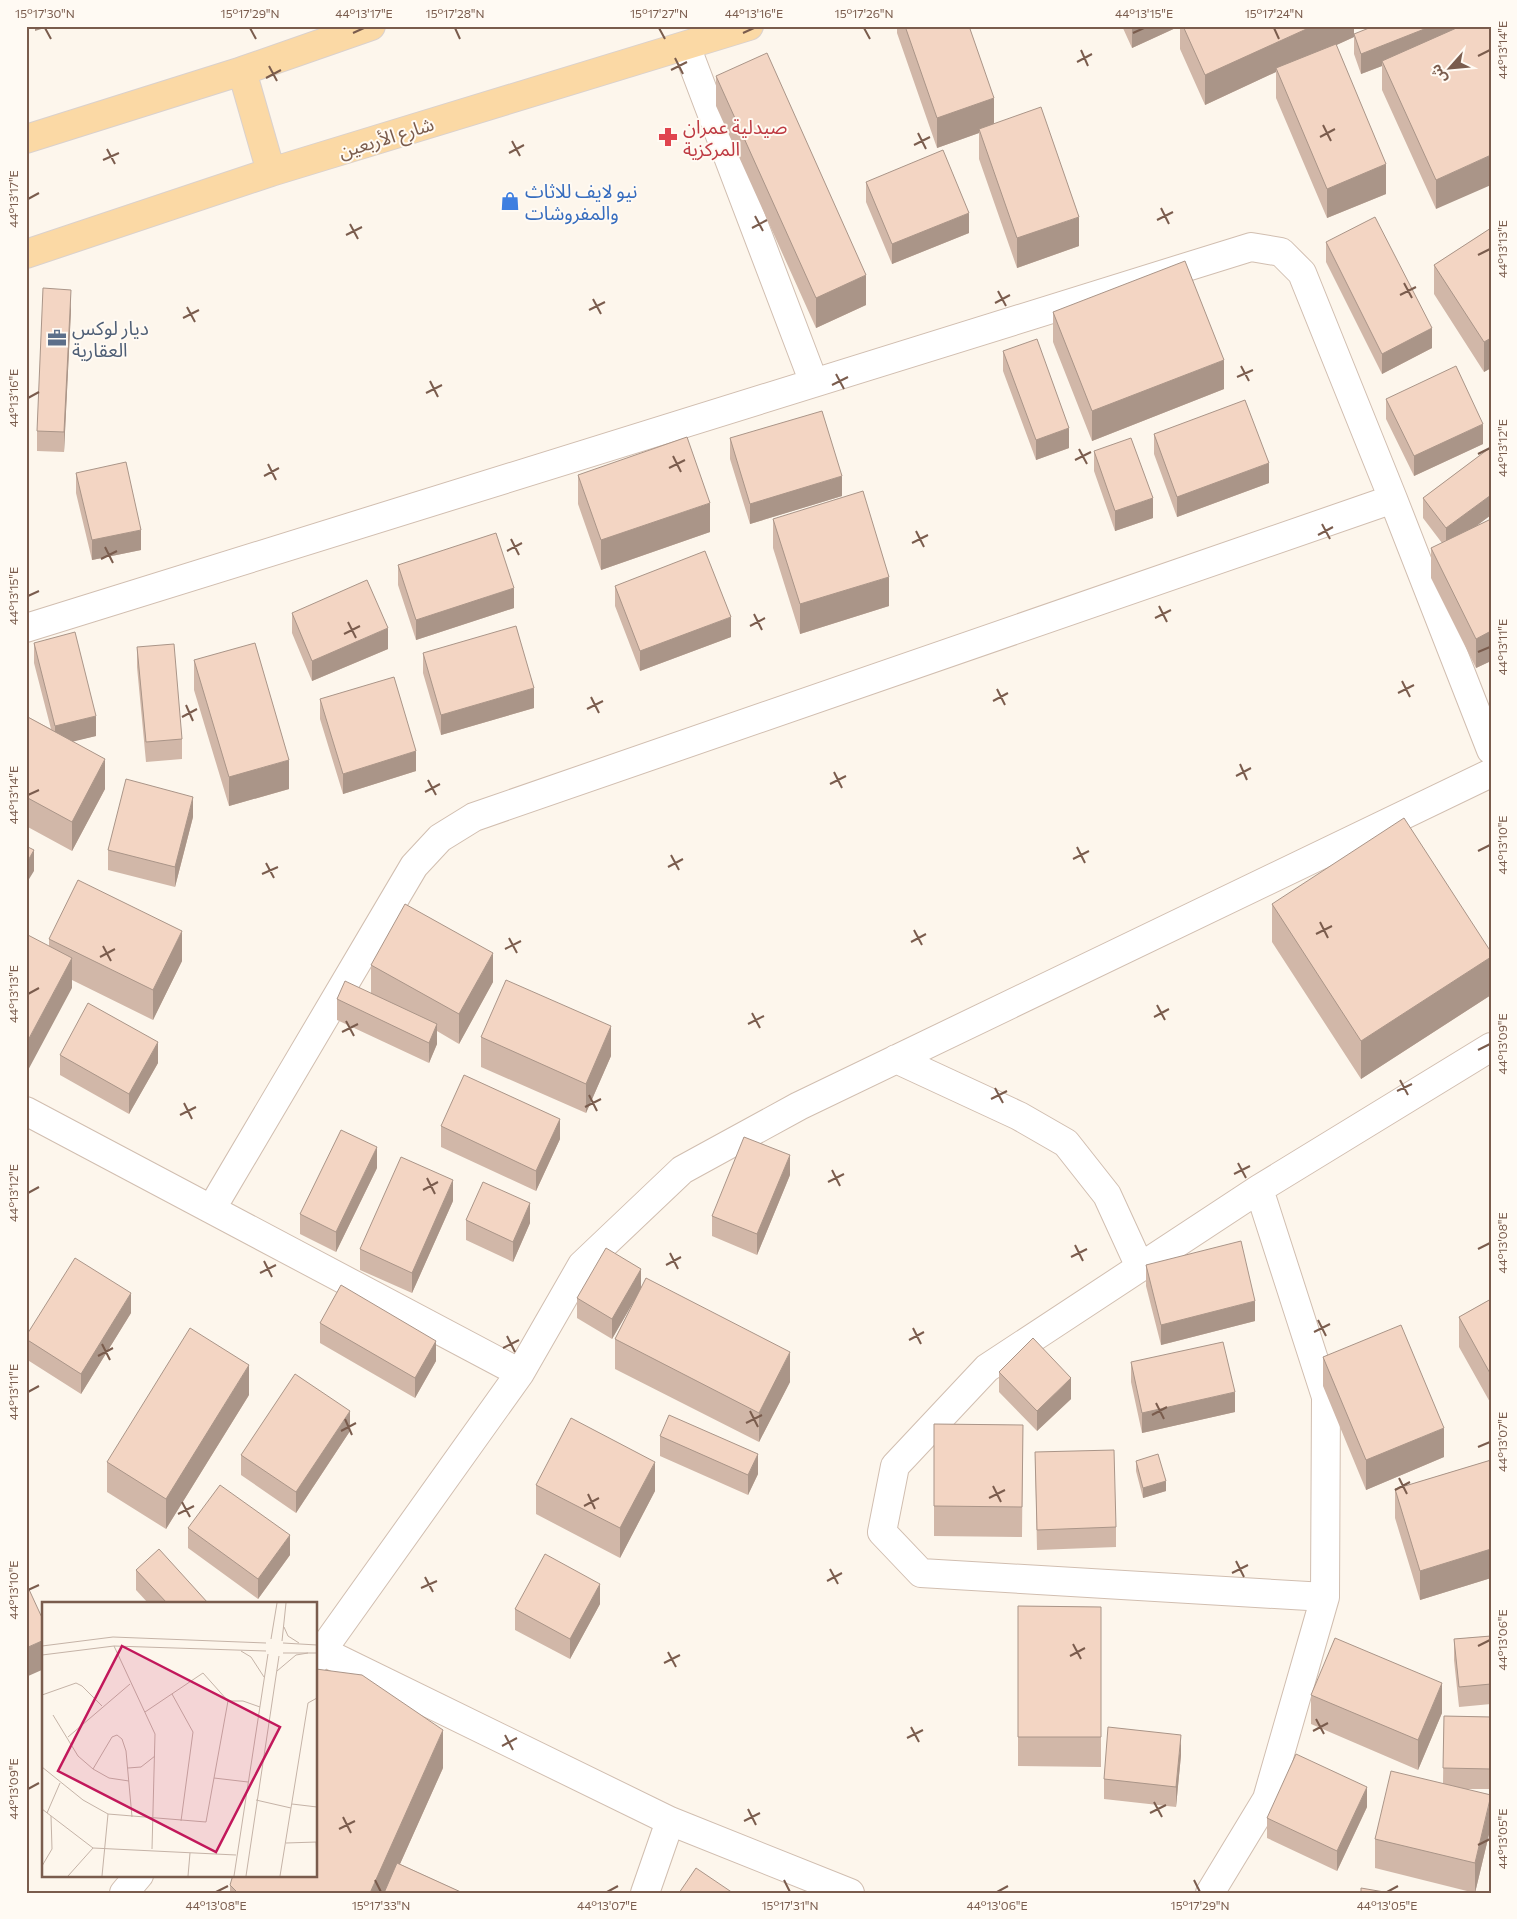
<svg xmlns="http://www.w3.org/2000/svg" width="1517" height="1919" viewBox="0 0 1517 1919" font-family="Commissioner,'Noto Sans Arabic',sans-serif">
<style>
.lines{fill:none;stroke-linecap:round;stroke-linejoin:round}
.minor-casing{stroke:#d1beb0;stroke-width:30}
.major-casing{stroke:#dad1cd;stroke-width:30}
.minor{stroke:#fff;stroke-width:28}
.major{stroke:#fbd9a5;stroke-width:28}
.wall{fill:#d1b7a8}
.shaded-wall{fill:#aa9588}
.building{fill:#f3d5c3;stroke:#aa9588}
.ticks{fill:none;stroke:#7a5c4d;stroke-width:2}
.labels{text-anchor:middle;dominant-baseline:central;stroke-width:4;stroke-linejoin:round;paint-order:stroke}
.health-label{font-size:19px;fill:#be3a42;stroke:#fffaf3;text-anchor:start}
.street-label{font-size:19px;fill:#7a5c4d;stroke:#fffaf3}
.shop-label{font-size:19px;fill:#366cbe;stroke:#fffaf3;text-anchor:start}
.service-label{font-size:19px;fill:#4e5e75;stroke:#fffaf3;text-anchor:start}
.inset-road{fill:none;stroke:#c5b3a7;stroke-width:1}
.view{fill:#c2185b;fill-opacity:0.15;stroke:#c2185b;stroke-width:2.5}
.inset-edge{fill:none;stroke:#7a5c4d;stroke-width:2.5}
.neatline{fill:none;stroke:#7a5c4d;stroke-width:2}
.ticks-label{font-size:12px;text-anchor:middle;fill:#7a5c4d}
</style>
<rect width="100%" height="100%" fill="#fdf6ec"/>
<g class="lines">
<g class="minor-casing">
<path id="minor" d="M686 46 814 383
M26 628 1251 247 1281 252 1302 273 1393 499 1491 750
M896 1059 1019 1116 1066 1143 1107 1195 1140 1267
M26 1111 520 1373
M212 1208 414 866 440 838 474 817 1393 499
M1325 1597 921 1573 882 1532 895 1466 987 1368 1259 1189 1491 1047
M322 1651 670 1821 850 1893
M316 1659 520 1373 582 1265 682 1170 799 1106 1491 773
M124 1893 139 1875
M645 1893 670 1821
M1210 1893 1267 1799 1325 1597 1326 1397 1259 1189"/>
</g>
<g class="major-casing">
<path id="major" d="M242 71 271 172
M26 139 242 71 371 26
M26 254 271 172 749 26"/>
</g>
<use href="#minor" class="minor"/>
<use href="#major" class="major"/>
</g>
<path class="wall" d="M897 26H969L994 124 1079 246 1017 268 979 159V133L937 148 897 33Z
M1122 26H1180L1132 48Z
M1180 26H1354V34L1457 26 1436 209 1382 90V66L1361 74 1354 54V37L1336 45 1386 194 1327 218 1276 98V72L1205 105 1180 49Z
M716 76 866 305 816 328 716 106Z
M866 182 969 233 892 264 866 202Z
M1491 228V368L1484 372 1434 294V265Z
M1326 242 1432 348 1382 374 1326 262Z
M71 310 64 452 37 451V431Z
M1053 312 1224 389 1092 441 1053 342Z
M1003 351 1069 448 1036 460 1003 371Z
M1386 399 1483 444 1414 476 1386 419Z
M1154 434 1269 483 1177 517 1154 454Z
M730 438 842 496 750 524 730 459Z
M1491 447V515L1474 527 1491 519V661L1476 668 1431 578V548L1442 543 1423 518V498Z
M1094 451 1153 518 1115 531 1094 471Z
M76 473 141 550 92 560 76 493Z
M578 475 710 532 601 570 578 504Z
M773 519 889 606 800 634 773 548Z
M398 565 514 608 416 640 398 585Z
M615 586 731 637 640 671 615 606Z
M292 613 388 649 312 681 292 633Z
M34 643 96 736 73 741 105 789 72 851 26 826V716L51 729 34 663Z
M137 647 182 739V759L146 762 137 667Z
M423 653 534 708 441 735 423 673Z
M194 660 289 789 229 806 194 690Z
M320 699 416 771 343 794 320 719Z
M193 817 175 887 108 870V850Z
M1272 904 1491 952V995L1361 1079 1272 942Z
M49 939 182 961 153 1020 72 980V988L49 946Z
M371 965 493 982 459 1044 437 1031V1044L429 1063 337 1020V999L371 993Z
M481 1037 611 1056 586 1113 481 1067Z
M60 1055 158 1063 129 1114 60 1075Z
M441 1126 560 1139 536 1191 441 1147Z
M377 1168 336 1252 300 1234V1214Z
M790 1175 757 1255 712 1236V1216Z
M453 1201 412 1293 360 1270V1249Z
M466 1220 530 1223 513 1262 466 1240Z
M1146 1265 1255 1321 1161 1345 1146 1286Z
M641 1287 790 1382 759 1442 615 1369V1339L635 1299 612 1339 577 1318V1298Z
M1491 1299V1404L1459 1347V1317Z
M131 1313 81 1394 26 1359V1339Z
M320 1323 436 1361 415 1398 320 1343Z
M1323 1357 1444 1457 1366 1490 1323 1386Z
M1131 1362 1235 1412 1142 1433 1131 1382Z
M999 1372 1071 1399 1037 1431 999 1392Z
M249 1395 166 1529 107 1492V1462Z
M934 1424 1023 1425 1022 1537 934 1536Z
M350 1431 296 1513 241 1475V1455Z
M660 1436 758 1474 748 1495 660 1456Z
M1035 1452 1116 1527V1547L1037 1550Z
M1491 1460V1578L1420 1600 1395 1518V1489Z
M1136 1461 1166 1491 1143 1498 1136 1471Z
M536 1485 655 1491 620 1558 536 1514Z
M188 1528 290 1555 258 1599 188 1548Z
M136 1570 208 1603H148L136 1590Z
M600 1604 570 1659 515 1630V1609Z
M1018 1606 1101 1607V1767L1018 1766Z
M1491 1636V1704L1459 1707 1454 1660V1639Z
M1311 1695 1442 1713 1418 1770 1311 1724Z
M1444 1716 1491 1717V1789H1465L1491 1795V1826L1475 1893 1375 1868V1839L1443 1783Z
M1181 1755 1176 1807 1104 1799V1779Z
M443 1768 400 1864 463 1893H230V1885Z
M1367 1807 1337 1871 1267 1838V1818Z"/>
<path class="shaded-wall" d="M35 26H51L35 31Z
M1136 26H1180L1132 48V28Z
M1313 26H1354V37L1278 72 1276 68V72L1205 105V75Z
M1432 26H1457V37L1382 61V66L1361 74V54Z
M994 98V128L979 129V133L937 148V118Z
M1491 155V185L1436 209V180Z
M1386 164V194L1327 218V189Z
M969 213V233L892 264V244Z
M1079 217V246L1017 268V238Z
M866 275V305L816 328V298Z
M71 290V310L64 452V432Z
M1432 328V348L1382 374V354Z
M1491 338V368L1484 372V342Z
M1224 360V389L1092 441V411Z
M1483 424V444L1414 476V456Z
M1069 428V448L1036 460V440Z
M1269 463V483L1177 517V497Z
M842 476V496L750 524V504Z
M1491 495V515L1446 549V528Z
M1153 498V518L1115 531V511Z
M710 503V532L601 570V540Z
M141 530V550L92 560V540Z
M889 577V606L800 634V604Z
M514 588V608L416 640V620Z
M731 617V637L640 671V651Z
M388 628V649L312 681V661Z
M1491 631V661L1476 668V639Z
M534 688V708L441 735V715Z
M96 716V736L55 746V726Z
M416 751V771L343 794V774Z
M105 759V789L72 851V822Z
M289 760V789L229 806V777Z
M193 797V817L175 887V867Z
M34 850V871L26 884V864Z
M182 931V961L153 1020V990Z
M493 953V982L459 1044V1014Z
M1491 957V995L1361 1079V1041Z
M72 958V988L26 1074V1044Z
M437 1024V1044L429 1063V1043Z
M611 1026V1056L586 1113V1084Z
M158 1042V1063L129 1114V1094Z
M560 1119V1139L536 1191V1171Z
M377 1147V1168L336 1252V1232Z
M790 1155V1175L757 1255V1234Z
M453 1180V1201L412 1293V1273Z
M530 1203V1223L513 1262V1242Z
M641 1269V1289L612 1339V1319Z
M131 1293V1313L81 1394V1374Z
M1255 1301V1321L1161 1345V1325Z
M436 1341V1361L415 1398V1378Z
M790 1352V1382L759 1442V1413Z
M249 1365V1395L166 1529V1499Z
M1071 1378V1399L1037 1431V1411Z
M1235 1392V1412L1142 1433V1413Z
M350 1411V1431L296 1513V1492Z
M1444 1428V1457L1366 1490V1460Z
M758 1454V1474L748 1495V1475Z
M655 1462V1491L620 1558V1528Z
M1166 1481V1491L1143 1498V1488Z
M290 1535V1555L258 1599V1579Z
M1491 1549V1578L1420 1600V1571Z
M600 1584V1604L570 1659V1639Z
M44 1640V1669L26 1677V1648Z
M1442 1683V1713L1418 1770V1740Z
M443 1730V1768L387 1893H370Z
M1181 1735V1755L1176 1807V1787Z
M1367 1787V1807L1337 1871V1851Z
M1491 1797V1826L1475 1893V1863Z"/>
<path class="building" d="M905 26H969L994 98 937 118Z
M1183 26H1313L1205 75Z
M1374 26H1432L1361 54 1354 34Z
M1461 26H1491V155L1436 180 1382 61Z
M1336 44 1386 164 1327 189 1276 68Z
M767 53 866 275 816 298 716 76Z
M1041 107 1079 217 1017 238 979 129Z
M943 150 969 213 892 244 866 182Z
M1375 217 1432 328 1382 354 1326 242Z
M1491 228V338L1484 342 1434 265Z
M1185 261 1224 360 1092 411 1053 312Z
M43 288 71 290 64 432 37 431Z
M1037 339 1069 428 1036 440 1003 351Z
M1456 366 1483 424 1414 456 1386 399Z
M1245 400 1269 463 1177 497 1154 434Z
M822 411 842 476 750 504 730 438Z
M687 437 710 503 601 540 578 475Z
M1131 438 1153 498 1115 511 1094 451Z
M1491 447V495L1446 528 1423 498Z
M126 462 141 530 92 540 76 473Z
M863 491 889 577 800 604 773 519Z
M1491 519V631L1476 639 1431 548Z
M496 533 514 588 416 620 398 565Z
M705 551 731 617 640 651 615 586Z
M367 580 388 628 312 661 292 613Z
M516 626 534 688 441 715 423 653Z
M75 632 96 716 55 726 34 643Z
M255 643 289 760 229 777 194 660Z
M174 644 182 739 146 742 137 647Z
M394 677 416 751 343 774 320 699Z
M26 716 105 759 72 822 26 797Z
M126 779 193 797 175 867 108 850Z
M1404 818 1491 952V957L1361 1041 1272 904Z
M26 846 34 850 26 864Z
M78 880 182 931 153 990 49 939Z
M405 904 493 953 459 1014 371 965Z
M26 934 72 958 26 1044Z
M506 980 611 1026 586 1084 481 1037Z
M345 981 437 1024 429 1043 337 999Z
M88 1003 158 1042 129 1094 60 1055Z
M464 1075 560 1119 536 1171 441 1126Z
M341 1130 377 1147 336 1232 300 1214Z
M744 1137 790 1155 757 1234 712 1216Z
M401 1157 453 1180 412 1273 360 1249Z
M483 1182 530 1203 513 1242 466 1220Z
M1241 1241 1255 1301 1161 1325 1146 1265Z
M606 1248 641 1269 612 1319 577 1298Z
M75 1258 131 1293 81 1374 26 1339V1336Z
M646 1278 790 1352 759 1413 615 1339Z
M341 1285 436 1341 415 1378 320 1323Z
M1491 1299V1375L1459 1317Z
M1401 1325 1444 1428 1366 1460 1323 1357Z
M190 1328 249 1365 166 1499 107 1462Z
M1033 1338 1071 1378 1037 1411 999 1372Z
M1223 1342 1235 1392 1142 1413 1131 1362Z
M295 1374 350 1411 296 1492 241 1455Z
M669 1415 758 1454 748 1475 660 1436Z
M571 1418 655 1462 620 1528 536 1485Z
M934 1424 1023 1425 1022 1507 934 1506Z
M1114 1450 1116 1527 1037 1530 1035 1452Z
M1158 1454 1166 1481 1143 1488 1136 1461Z
M1491 1460V1549L1420 1571 1395 1489Z
M220 1485 290 1535 258 1579 188 1528Z
M159 1549 208 1603H167L136 1570Z
M545 1554 600 1584 570 1639 515 1609Z
M26 1583 44 1622V1640L26 1648Z
M1018 1606 1101 1607V1737H1018Z
M1491 1636V1684L1459 1687 1454 1639Z
M1335 1638 1442 1683 1418 1740 1311 1695Z
M316 1669 362 1675 443 1730 370 1893H238L230 1885 233 1875H316Z
M1444 1716 1491 1717V1769L1443 1768Z
M1108 1727 1181 1735 1176 1787 1104 1779Z
M1296 1754 1367 1787 1337 1851 1267 1818Z
M1391 1771 1491 1795 1475 1863 1375 1839Z
M397 1863 463 1893H384Z
M696 1868 733 1893H679Z
M1361 1888 1390 1893H1361Z"/>
<path class="ticks" d="M45 28 51 39M250 28 256 39M455 28 460 39M659 28 665 39M864 28 870 39M1274 28 1279 39M353 33 364 28M743 33 754 28M1133 33 1144 28M1081 50 1088 66M1478 56 1490 50M675 58 683 74M1077 62 1092 54M269 66 277 81M671 70 687 62M266 78 281 70M1323 125 1331 141M918 133 926 149M1320 137 1335 129M512 141 520 156M914 145 930 137M107 149 115 164M509 153 524 145M103 160 119 153M28 199 39 193M1161 208 1169 224M755 216 763 231M1157 220 1173 212M350 224 358 239M752 228 767 220M346 235 362 227M1478 255 1490 249M1404 283 1412 298M998 291 1006 306M1400 295 1416 287M593 299 601 314M995 303 1010 295M187 307 195 322M589 310 605 302M183 318 199 310M1241 366 1249 381M836 374 844 389M1237 377 1253 370M430 381 438 397M832 385 848 377M426 393 442 385M28 398 39 392M1079 449 1087 464M1478 454 1490 448M673 456 681 472M1075 460 1091 452M268 464 276 480M669 468 685 460M264 476 279 468M1322 524 1330 539M916 531 924 547M1318 535 1333 527M511 539 519 555M912 543 928 535M105 547 113 563M507 551 522 543M101 559 117 551M28 596 39 591M1159 606 1167 622M754 614 762 630M1155 618 1171 610M348 622 356 638M750 626 765 618M344 634 360 626M1478 652 1490 647M1402 681 1410 697M997 689 1005 705M1398 693 1414 685M591 697 599 713M993 701 1008 693M186 705 193 721M587 709 603 701M182 717 197 709M1240 764 1247 780M834 772 842 788M1236 776 1251 768M428 780 436 795M830 784 846 776M425 792 440 784M28 795 39 790M1077 847 1085 863M1478 851 1490 845M671 855 679 870M1073 859 1089 851M266 863 274 878M668 867 683 859M262 874 278 867M1320 922 1328 938M914 930 922 945M1316 934 1332 926M509 938 517 953M911 942 926 934M103 946 111 961M505 949 521 941M100 957 115 949M28 994 39 988M1157 1005 1165 1020M752 1013 760 1028M1154 1017 1169 1009M346 1021 354 1036M748 1024 764 1016M342 1032 358 1024M1478 1050 1490 1044M1400 1080 1408 1095M995 1088 1003 1103M1397 1091 1412 1084M589 1095 597 1111M991 1099 1007 1091M184 1103 192 1119M585 1107 601 1099M180 1115 196 1107M1238 1163 1246 1178M832 1170 840 1186M1234 1174 1250 1166M427 1178 435 1194M828 1182 844 1174M423 1190 438 1182M28 1193 39 1187M1075 1245 1083 1261M1478 1249 1490 1243M670 1253 678 1269M1071 1257 1087 1249M264 1261 272 1277M666 1265 681 1257M260 1273 276 1265M1318 1320 1326 1336M913 1328 921 1344M1314 1332 1330 1324M507 1336 515 1352M909 1340 924 1332M102 1344 110 1360M503 1348 519 1340M98 1356 113 1348M28 1392 39 1386M1156 1403 1164 1419M750 1411 758 1427M1152 1415 1167 1407M345 1419 352 1435M746 1423 762 1415M341 1431 356 1423M1478 1447 1490 1442M1399 1478 1407 1494M993 1486 1001 1502M1395 1490 1410 1482M588 1494 595 1509M989 1498 1005 1490M182 1502 190 1517M584 1506 599 1498M178 1514 194 1506M1236 1561 1244 1577M830 1569 838 1584M1232 1573 1248 1565M425 1577 433 1592M827 1581 842 1573M421 1588 437 1581M28 1590 39 1585M1073 1644 1081 1659M1478 1646 1490 1640M668 1652 676 1667M1070 1656 1085 1648M664 1663 680 1655M1316 1719 1324 1734M911 1727 919 1742M1313 1731 1328 1723M505 1735 513 1750M907 1738 923 1730M502 1746 517 1738M28 1789 39 1783M1154 1802 1162 1817M748 1809 756 1825M1150 1813 1166 1805M343 1817 351 1833M744 1821 760 1813M339 1829 355 1821M1478 1845 1490 1839M375 1880 381 1892M784 1880 790 1892M1194 1880 1200 1892M216 1892 228 1886M607 1892 618 1886M997 1892 1008 1886M1387 1892 1398 1886"/>
<defs>
<g id="pharmacy-bare" transform="scale(1.5)"><path d="M-2-6h4v4h4v4h-4v4h-4v-4h-4v-4h4Z" fill="#e0444e" stroke="#fffaf3" stroke-width="2.5" paint-order="stroke"/></g>
<g id="shop-bare" transform="scale(1.5)"><path d="M-5-2.5h2.3a2.7 3.5 0 0 1 5.4 0H5L5.5 6h-11ZM-1.5-2.5h3a1.5 2.3 0 0 0-3 0Z" fill="#3f7fe0" stroke="#fffaf3" stroke-width="2.5" paint-order="stroke"/></g>
<g id="office-bare" transform="scale(1.5)"><path d="M-6-3h4V-5.5h4V-3h4V5H-6ZM-1-4.5V-3h2v-1.5ZM-6 0V1H6V0Z" fill="#5c6f8a" stroke="#fffaf3" stroke-width="2.5" paint-order="stroke"/></g>
</defs>
<g fill-rule="evenodd">
<use href="#pharmacy-bare" x="668" y="137"/>
<use href="#shop-bare" x="510" y="201"/>
<use href="#office-bare" x="57" y="338"/>
</g>
<g class="labels">
<g class="health-label">
<text x="683" y="126">صيدلية عمران<tspan x="683" dy="22">المركزية</tspan></text>
</g>
<g class="street-label">
<text transform="translate(386 137) rotate(-17)">شارع الأربعين</text>
</g>
<g class="shop-label">
<text x="525" y="190">نيو لايف للاثاث<tspan x="525" dy="22">والمفروشات</tspan></text>
</g>
<g class="service-label">
<text x="72" y="327">ديار لوكس<tspan x="72" dy="22">العقارية</tspan></text>
</g>
</g>
<g transform="translate(42 1602)">
<rect width="275" height="275" fill="#fdf6ec"/>
<path class="inset-road" d="M242 25 246 34 257 41M229 37 235 1M240 39 244 1M241 41 275 43M0 44 71 35 224 41M72 44 113 132 110 247M199 49 209 55 222 75M241 51H275M0 53 72 44 224 49M235 69 254 53 266 51M130 92 151 130 139 219M0 93 34 81 40 84 60 104M186 99H201L218 105M11 113 36 154 51 167 67 176 87 179M26 135 88 82M0 165 41 198 66 212 164 220 186 99 161 71 103 110M86 166 99 165 113 154M51 167 70 135 75 133 80 137 84 149 90 215M172 176 206 180M214 198 249 206M250 202 275 205M0 207 51 246 194 253M5 211 18 181M274 240 275 258M244 241 275 240M0 264 10 247 9 214M26 274 51 246M60 274 66 212M146 274 148 251M192 274 226 52M204 274 237 54M238 274 266 101 275 96"/>
<path class="view" d="M80 44 238 125 174 250 16 169Z"/>
<rect width="275" height="275" class="inset-edge"/>
</g>
<rect width="1517" height="1919" fill="none" stroke="#fffaf3" stroke-width="55"/>
<g transform="translate(1450 68) rotate(243)" stroke="#fffaf3" stroke-width="4" paint-order="stroke">
<path d="M0-4L9 19L0 12L-9 19Z" fill="#7a5c4d"/>
<text y="-8" font-size="14" font-weight="bold" text-anchor="middle" fill="#7a5c4d">ش</text>
</g>
<rect x="28" y="28" width="1462" height="1864" class="neatline"/>
<g class="ticks-label">
<text x="45" y="18">15°17'30"N</text>
<text x="250" y="18">15°17'29"N</text>
<text x="364" y="18">44°13'17"E</text>
<text x="455" y="18">15°17'28"N</text>
<text x="659" y="18">15°17'27"N</text>
<text x="754" y="18">44°13'16"E</text>
<text x="864" y="18">15°17'26"N</text>
<text x="1144" y="18">44°13'15"E</text>
<text x="1274" y="18">15°17'24"N</text>
<text transform="translate(1503 50) rotate(-90)" y="4">44°13'14"E</text>
<text transform="translate(14 199) rotate(-90)" y="4">44°13'17"E</text>
<text transform="translate(1503 249) rotate(-90)" y="4">44°13'13"E</text>
<text transform="translate(14 398) rotate(-90)" y="4">44°13'16"E</text>
<text transform="translate(1503 448) rotate(-90)" y="4">44°13'12"E</text>
<text transform="translate(14 596) rotate(-90)" y="4">44°13'15"E</text>
<text transform="translate(1503 647) rotate(-90)" y="4">44°13'11"E</text>
<text transform="translate(14 795) rotate(-90)" y="4">44°13'14"E</text>
<text transform="translate(1503 845) rotate(-90)" y="4">44°13'10"E</text>
<text transform="translate(14 994) rotate(-90)" y="4">44°13'13"E</text>
<text transform="translate(1503 1044) rotate(-90)" y="4">44°13'09"E</text>
<text transform="translate(14 1193) rotate(-90)" y="4">44°13'12"E</text>
<text transform="translate(1503 1243) rotate(-90)" y="4">44°13'08"E</text>
<text transform="translate(14 1392) rotate(-90)" y="4">44°13'11"E</text>
<text transform="translate(1503 1442) rotate(-90)" y="4">44°13'07"E</text>
<text transform="translate(14 1590) rotate(-90)" y="4">44°13'10"E</text>
<text transform="translate(1503 1640) rotate(-90)" y="4">44°13'06"E</text>
<text transform="translate(14 1789) rotate(-90)" y="4">44°13'09"E</text>
<text transform="translate(1503 1839) rotate(-90)" y="4">44°13'05"E</text>
<text x="216" y="1910">44°13'08"E</text>
<text x="381" y="1910">15°17'33"N</text>
<text x="607" y="1910">44°13'07"E</text>
<text x="790" y="1910">15°17'31"N</text>
<text x="997" y="1910">44°13'06"E</text>
<text x="1200" y="1910">15°17'29"N</text>
<text x="1387" y="1910">44°13'05"E</text>
</g>
</svg>
